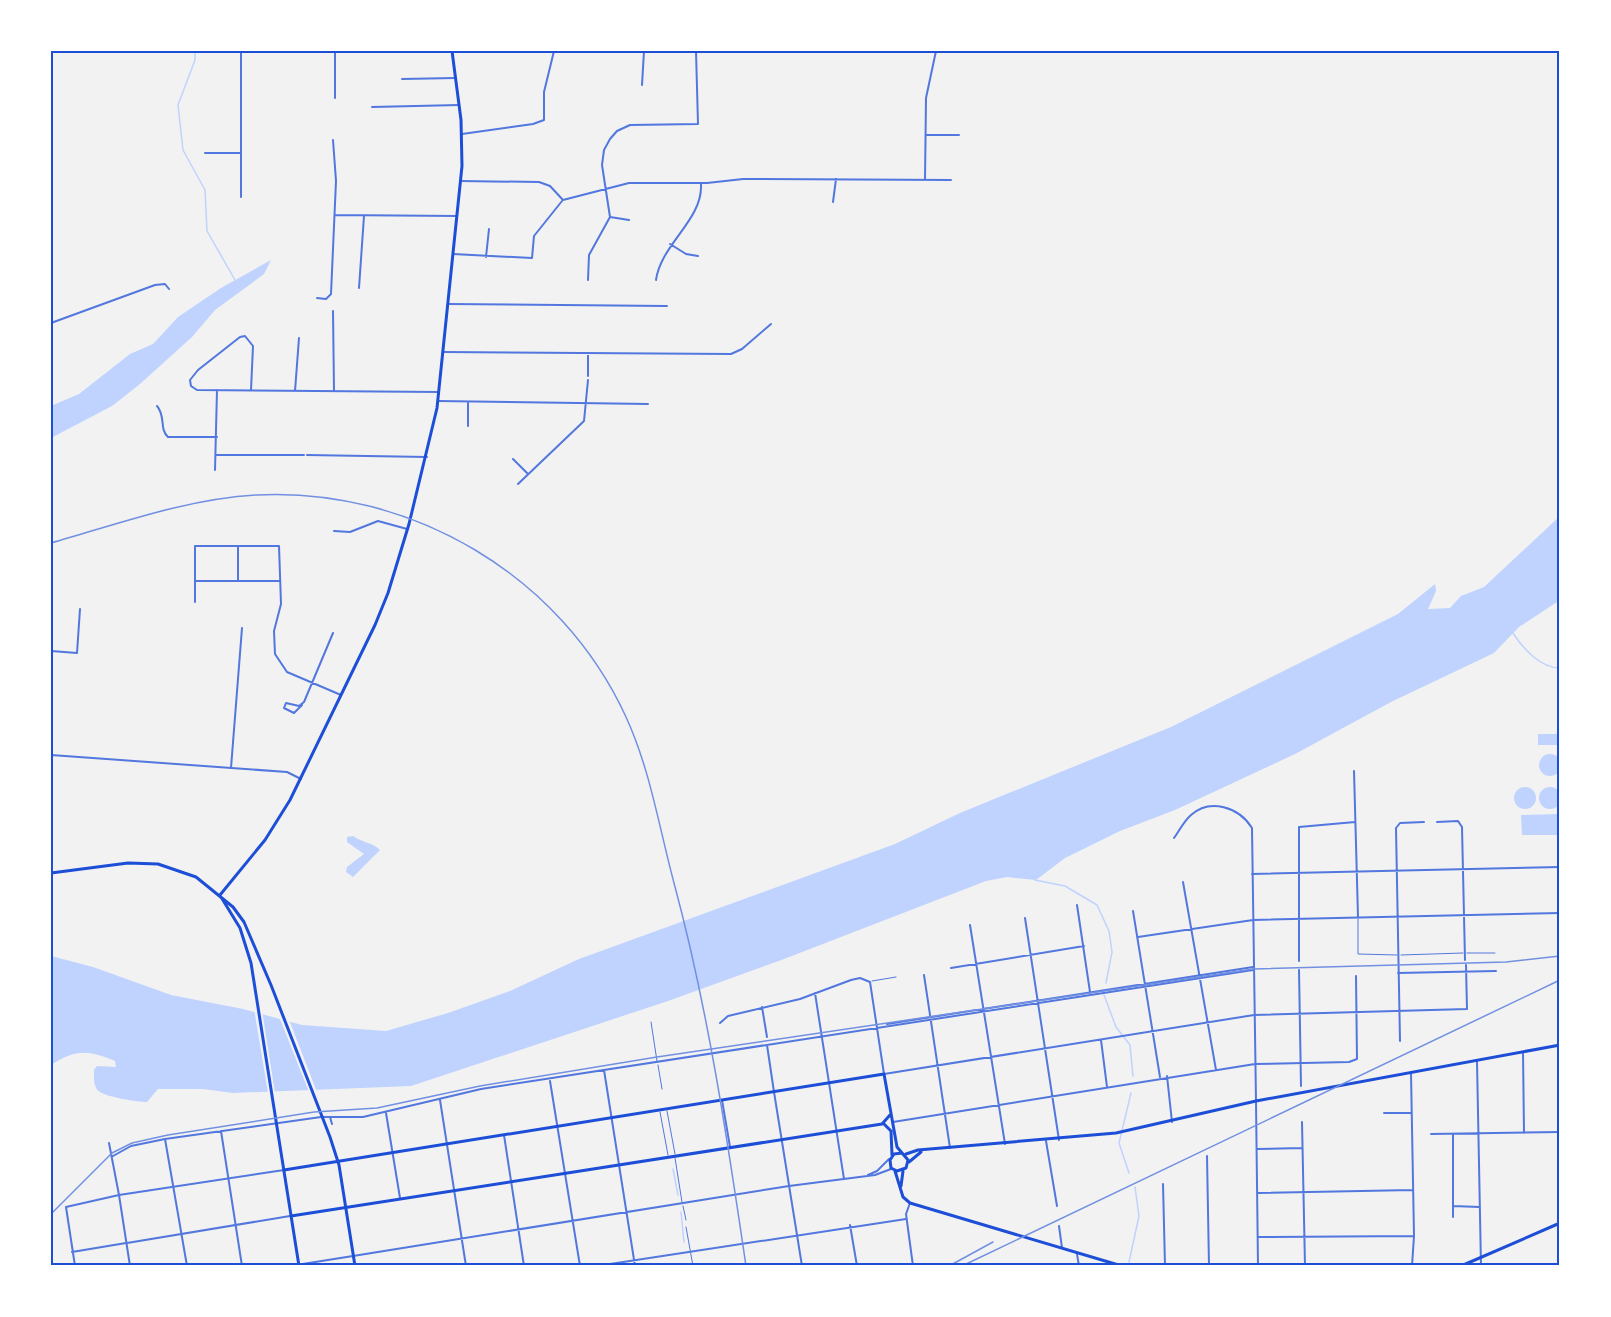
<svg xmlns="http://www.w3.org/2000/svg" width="1611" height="1317" viewBox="0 0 1611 1317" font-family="'Roboto Condensed',sans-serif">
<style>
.water{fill:#bfd3fe}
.pier{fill:#f2f2f2}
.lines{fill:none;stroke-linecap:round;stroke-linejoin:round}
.stream{stroke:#bfd3fe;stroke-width:1.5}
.service{stroke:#5277de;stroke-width:1}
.minor{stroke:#5277de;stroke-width:2}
.tertiary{stroke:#5277de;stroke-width:2}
.secondary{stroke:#1d4ed8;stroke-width:3}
.primary{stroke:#1d4ed8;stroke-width:3}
.trunk{stroke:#1d4ed8;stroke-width:3}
.rail{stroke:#7290e2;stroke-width:1.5}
.neatline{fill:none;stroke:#1d4ed8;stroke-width:2}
</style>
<rect width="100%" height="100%" fill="#f2f2f2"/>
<path class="water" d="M271 260 264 274 215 310 192 337 140 384 112 406 51 438V406L79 394 130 354 153 344 178 317 221 288Z
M1560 516V600L1519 627 1494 653 1391 702 1295 754 1175 810 1120 831 1065 858 1036 880 1007 877 986 881 784 959 668 1001 411 1086 233 1093 203 1089H158L147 1102C138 1102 107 1097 100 1092 93 1088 94 1077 94 1070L97 1066 116 1067 115 1061C88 1050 76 1049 51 1065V956L93 967 171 995 243 1009 302 1025 386 1031 448 1013 510 991 579 959 895 844 960 813 1171 727 1398 614 1435 584 1436 591 1428 609 1450 608 1461 596 1484 587Z
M1538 734H1560V745H1538Z
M1539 765a11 11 0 1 1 22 0a11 11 0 1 1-22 0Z
M1514 798a11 11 0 1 1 22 0a11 11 0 1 1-22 0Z
M1539 798a11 11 0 1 1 22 0a11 11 0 1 1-22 0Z
M1558 814V835H1522L1521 815Z
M353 836C361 842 374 843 380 850L353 877 346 872 347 867 364 854 347 842V837Z"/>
<path class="pier" d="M254 1009 262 1010 275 1093H268Z
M278 1014 288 1017 317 1092H309Z"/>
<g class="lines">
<path class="stream" d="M195 51V60L178 105 183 150 205 190 207 231 235 280
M1513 633C1523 649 1541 668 1560 668
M1035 880 1065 886 1097 905 1109 931 1112 952 1106 983
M1104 995 1116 1027 1130 1045 1133 1076
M673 1169 678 1195
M1129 1173 1119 1143 1131 1093
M681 1212 684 1242
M1129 1262 1139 1216 1135 1187
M688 1264 689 1266"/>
<path class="service" d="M1358 919V954L1397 955
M1467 953H1495
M1401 955 1463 953
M872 981 896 977
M651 1022 657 1061
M658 1065 662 1089
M667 1111 675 1154
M660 1112 668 1155
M675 1158 682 1202
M683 1206 686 1220
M686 1227 693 1266"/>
<path class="minor" d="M241 51V197
M402 79 455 78
M642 85 644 51
M335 98V51
M372 107 459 105
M462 134 533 124 544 120V92L554 51
M926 135H959
M205 153H240
M925 180 926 98 936 51
M460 181 539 182 550 186 563 200 629 183H707L743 179 951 180
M833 202 836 179
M335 215 457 216
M610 217 629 220
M670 244 686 254 698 256
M453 254 532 258 534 236 562 201
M486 257 489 229
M588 280 589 255 610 217 602 165 604 150 610 139 617 131 630 125 698 124 696 51
M656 280C661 244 703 220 701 184
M359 288 364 216
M317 298 326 299 331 294 336 181 333 140
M448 304 667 306
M333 311 334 391
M51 323 155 285 165 284 169 289
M443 352 731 354 742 349 771 324
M588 376V353
M251 390 253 346 245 336 240 337 198 370 190 380 191 386 197 390 439 392
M295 391 299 338
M438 401 648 404
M157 406C166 416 159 429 168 437H217
M468 426V402
M217 455H304
M307 455 427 457
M513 459 528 474
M215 470 217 390
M518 484 584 421 588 380
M334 531 350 532 378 521 407 529
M238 546V581
M195 581H279
M195 602V546H279L281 604 274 631 275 654 287 672 341 695
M51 651 77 653 80 609
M302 705 294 713 284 708 286 703 299 706 304 702 333 633
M231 768 242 628
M1354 771 1358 917
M1437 822 1458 821 1462 827 1465 960
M1174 838C1179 831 1184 821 1191 815 1210 798 1239 807 1252 828L1256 1101
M1252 874 1560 867
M1183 882 1216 1070
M1077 905 1090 992
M1133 911 1160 1077
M1025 918 1059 1140
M970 925 1005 1144
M1138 937 1253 920 1560 913
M1299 961V827L1355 822
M951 968 1084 946
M1299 970 1301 1086
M1398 973 1496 971
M924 975 950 1148
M815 993 844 1179
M762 1007 767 1037
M720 1023 728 1016 800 999 851 980 860 978 870 982 884 1074 1254 1015 1467 1009 1466 965
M887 1024 1253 967
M1101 1040 1107 1087
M1400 1041 1396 828 1400 823 1424 822
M767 1045 774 1092
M1523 1052 1524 1133
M1477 1061 1481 1266
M604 1070 635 1266
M1411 1073 1414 1236 1412 1266
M1167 1076 1172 1122
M550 1081 580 1266
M440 1100 466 1266
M722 1100 730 1147
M386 1113 400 1198
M1384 1113H1411
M330 1117 332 1124
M893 1122 1255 1064 1349 1062 1357 1059 1356 976
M1302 1122 1305 1266
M221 1131 242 1266
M1431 1134 1560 1132
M504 1135 524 1266
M1453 1135V1217
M165 1139 187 1266
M1046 1141 1057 1206
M1257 1149 1302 1148
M113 1156 131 1146 165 1139 321 1117H363L481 1089 1253 970
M1207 1156 1209 1266
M868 1175 877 1171 889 1159
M1163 1184 1165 1266
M1258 1193 1413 1190
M1453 1206 1479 1207
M850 1225 857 1266
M1059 1226 1062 1248
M1258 1237 1414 1236
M72 1252 126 1243
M1077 1254 1079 1266
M353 1256 789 1186 875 1175 891 1169
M75 1266 66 1207 119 1195 109 1143
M597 1266 906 1219"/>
<path class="tertiary" d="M51 755 287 772 301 779
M774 1092 802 1266
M1256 1101 1258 1266
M910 1203 906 1214 913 1266
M127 1243 290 1216
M130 1266 119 1195 284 1170
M290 1266 353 1256"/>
<path class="secondary" d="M884 1124 891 1131 892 1155
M906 1154 918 1150 1116 1133 1256 1101 1560 1045
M909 1162 921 1152
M284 1170 884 1074 897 1147 908 1160 906 1168 897 1171 891 1168 890 1160 894 1154 902 1153
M895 1171 903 1197 910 1203 1122 1266
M901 1186 903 1171
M291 1216 882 1124 890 1115"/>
<path class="primary" d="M220 895 265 840 290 800 375 625 388 593 409 524 437 408 462 166 461 120 452 51"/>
<path class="trunk" d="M51 873 128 863 158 864 196 877 233 907 244 922 271 985 330 1137 339 1165 355 1266
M221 897 240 928 251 963 299 1266
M1461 1266 1560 1223"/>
<path class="rail" d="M51 543C118 524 186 499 256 495 411 487 561 575 626 717 650 769 659 827 674 883 708 1009 727 1137 746 1266
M51 1214 112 1153 132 1143 168 1135 314 1112 377 1108 480 1086 657 1057 1253 969 1506 962 1560 956
M949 1266 993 1242
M962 1266 1560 980"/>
</g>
<rect width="1611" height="1317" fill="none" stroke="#ffffff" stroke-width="105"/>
<rect x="52" y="52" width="1506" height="1212" class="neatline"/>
</svg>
